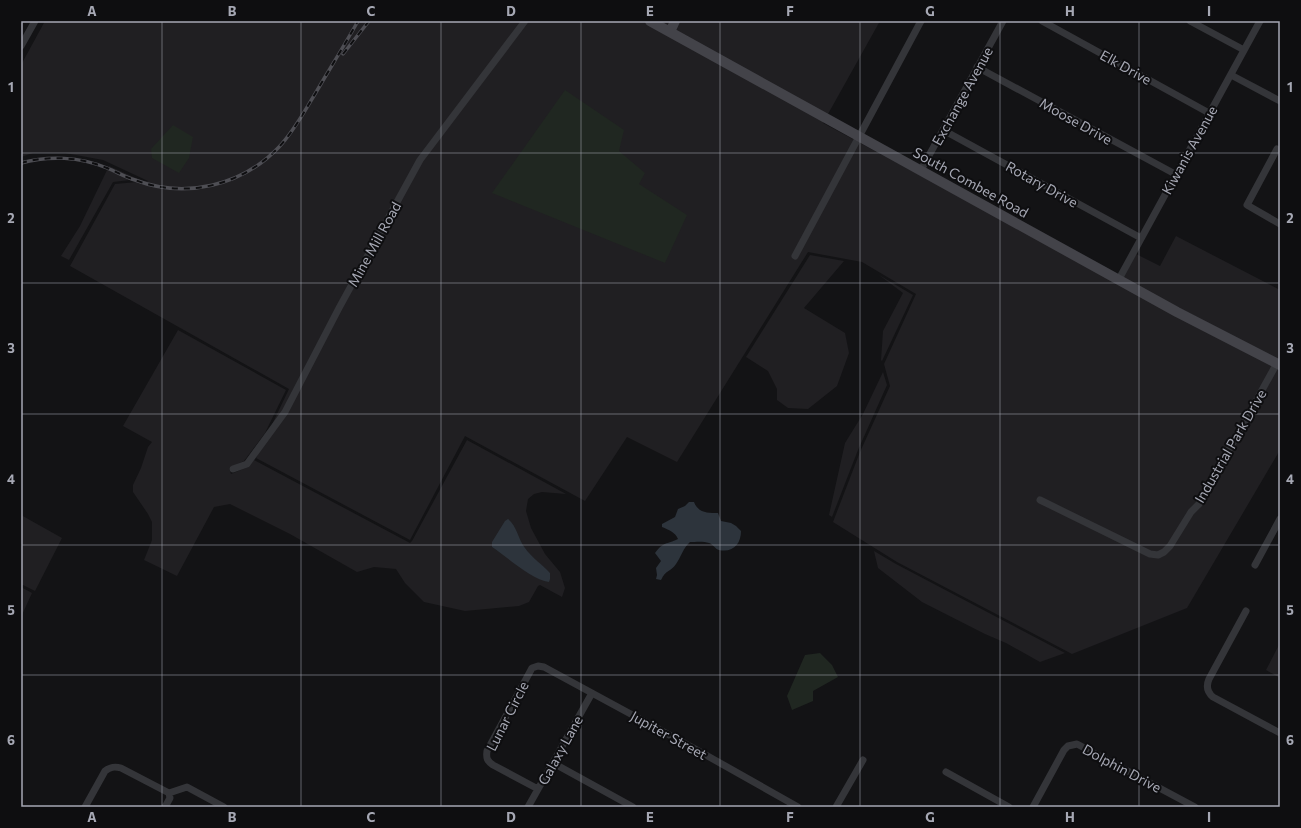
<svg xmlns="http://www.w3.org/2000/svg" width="1301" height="828" viewBox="0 0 1301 828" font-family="Commissioner,sans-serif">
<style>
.built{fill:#201f22;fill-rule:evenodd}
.green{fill:#202721}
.water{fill:#2d343c}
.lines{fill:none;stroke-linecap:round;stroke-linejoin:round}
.street{stroke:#343539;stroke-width:7}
.secondary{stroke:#434349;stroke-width:10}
.rail-casing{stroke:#4e4e54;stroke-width:3.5}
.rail{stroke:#0e0e10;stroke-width:2;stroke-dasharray:6;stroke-linecap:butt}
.grid{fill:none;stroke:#a6a8b4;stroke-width:1;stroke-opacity:0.55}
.labels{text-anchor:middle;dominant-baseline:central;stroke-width:4;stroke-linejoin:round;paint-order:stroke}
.street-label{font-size:14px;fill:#a6a8b4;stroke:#0e0e10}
.neatline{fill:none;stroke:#a6a8b4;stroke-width:1.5}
.grid-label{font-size:13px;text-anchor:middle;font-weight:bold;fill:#a6a8b4}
</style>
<rect width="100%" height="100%" fill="#131315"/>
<path class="built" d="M45 21H880L823 123 1280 369V450L1187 608 1072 654 897 562 833 522 860 452 890 386 884 364 916 294 862 262 808 252 677 462 627 437 585 501 465 436 410 540 256 458 289 389 70 266 115 184 148 181 103 160 65 153H33L21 157V65Z
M109 166 138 179 113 182 69 260 61 256 80 226Z
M1176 236 1280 290V361L1123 278 1136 254 1160 266Z
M810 255 844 261 804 308 845 333 849 353 837 386 808 409 788 408 777 400V389L768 371 746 357Z
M879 275 913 295 882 361 881 360 883 331 903 293Z
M178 330 286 390 265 433 244 461 229 468 231 474 248 467 254 460 410 543 412 541 467 440 566 494 542 492 534 494 528 499 526 511 531 528 545 554 560 572 565 588 562 597 540 585 538 586 529 602 519 606 465 611 424 602 405 583 396 569 374 567 357 572 290 534 230 504 214 507 177 576 144 560 152 540V522L148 514 133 492V485L141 468 148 447 152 442 123 426ZM523 546 533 558 550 573 506 556 492 547Z
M883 372 887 385 858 450 832 517 829 515 845 443 863 414Z
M21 515 62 538 35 591 21 584Z
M874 551 896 564 1065 653 1040 662 1006 643 985 634 922 602 878 568Z
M21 587 32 593 21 617Z
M1280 643V678L1266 670Z"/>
<path class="green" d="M565 90 624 130 619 151 645 173 639 184 687 215 665 263 492 193Z
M173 125 193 137 189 158 179 173 152 158 151 149Z
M820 653 832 665 838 677 813 691V701L792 710 787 696 805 655Z"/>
<path class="water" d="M689 502H694C698 513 708 513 718 513L721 521 731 523 736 526 741 531C741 544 733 553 719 550 715 549 713 544 709 543 704 541 695 542 690 542 683 548 681 557 676 564 671 572 666 569 661 580L656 579 657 575 656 568 661 561 655 553C664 541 666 545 678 539 675 532 669 530 662 527V524L675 517 678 509 685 506Z
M508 519C517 526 518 539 525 548 532 558 542 564 550 573V579L549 582C532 580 507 557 492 547V542L505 521Z"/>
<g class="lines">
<path class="street" d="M1042 21 1209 113
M1190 21 1244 50
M21 46 35 21
M977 67 1175 174
M1231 75 1280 101
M943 130 1141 238
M1277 149 1247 205 1280 224
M921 170 1003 21
M795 256 921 21
M1119 279 1260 21
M233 469 247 464 285 412 339 308 420 160 525 21
M1040 500 1150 554 1158 555 1164 552 1170 546 1191 512 1199 504 1277 363
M1255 565 1280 519
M1246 611 1209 679C1206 686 1207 692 1213 697L1280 733
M553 763 633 807
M946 772 1009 807
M538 789 493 765C487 761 486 758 487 751L532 668 538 666 544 667 697 750 798 807
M169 793 187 787 224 807
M85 807 105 771C110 767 114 766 121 768L169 793
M165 807 170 798 169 793
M528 807 592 693
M836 807 863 760
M1033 807 1064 750 1068 746 1077 744 1195 807"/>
<path class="secondary" d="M650 21 1177 312 1280 365
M670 32 675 21"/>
<g class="rail-casing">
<path id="rail" d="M343 54 369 21
M21 163C49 155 80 157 107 168 117 172 125 177 135 180 185 199 242 186 279 147 294 131 304 112 315 94 329 70 344 46 358 21"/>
</g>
<use href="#rail" class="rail"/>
</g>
<path class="grid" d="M162 21V807M301 21V807M441 21V807M581 21V807M720 21V807M860 21V807M1000 21V807M1139 21V807M21 153H1280M21 283H1280M21 414H1280M21 545H1280M21 675H1280"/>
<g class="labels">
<g class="street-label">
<text transform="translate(1126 67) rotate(29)">Elk Drive</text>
<text transform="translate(962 96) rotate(-61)">Exchange Avenue</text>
<text transform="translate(1076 121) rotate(29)">Moose Drive</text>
<text transform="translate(1189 150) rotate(-61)">Kiwanis Avenue</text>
<text transform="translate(971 182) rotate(29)">South Combee Road</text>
<text transform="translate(1042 184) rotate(29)">Rotary Drive</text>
<text transform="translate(374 244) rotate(-61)">Mine Mill Road</text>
<text transform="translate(1230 446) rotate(-60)">Industrial Park Drive</text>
<text transform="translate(507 716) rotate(-63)">Lunar Circle</text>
<text transform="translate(669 735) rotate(29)">Jupiter Street</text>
<text transform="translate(560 750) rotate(-61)">Galaxy Lane</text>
<text transform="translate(1122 768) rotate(28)">Dolphin Drive</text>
</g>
</g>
<rect width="1301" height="828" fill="none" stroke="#0e0e10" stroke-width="44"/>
<rect x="22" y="22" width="1257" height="784" class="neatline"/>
<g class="grid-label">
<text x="92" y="16">A</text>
<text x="232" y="16">B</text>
<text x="371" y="16">C</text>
<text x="511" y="16">D</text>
<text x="650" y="16">E</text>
<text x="790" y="16">F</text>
<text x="930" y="16">G</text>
<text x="1070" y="16">H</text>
<text x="1209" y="16">I</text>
<text x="11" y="92">1</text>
<text x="1290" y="92">1</text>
<text x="11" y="223">2</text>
<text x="1290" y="223">2</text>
<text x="11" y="353">3</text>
<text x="1290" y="353">3</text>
<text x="11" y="484">4</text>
<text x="1290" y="484">4</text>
<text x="11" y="615">5</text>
<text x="1290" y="615">5</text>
<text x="11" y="745">6</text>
<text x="1290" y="745">6</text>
<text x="92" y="822">A</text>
<text x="232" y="822">B</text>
<text x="371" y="822">C</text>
<text x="511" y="822">D</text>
<text x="650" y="822">E</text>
<text x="790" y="822">F</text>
<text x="930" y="822">G</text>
<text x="1070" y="822">H</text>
<text x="1209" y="822">I</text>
</g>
</svg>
